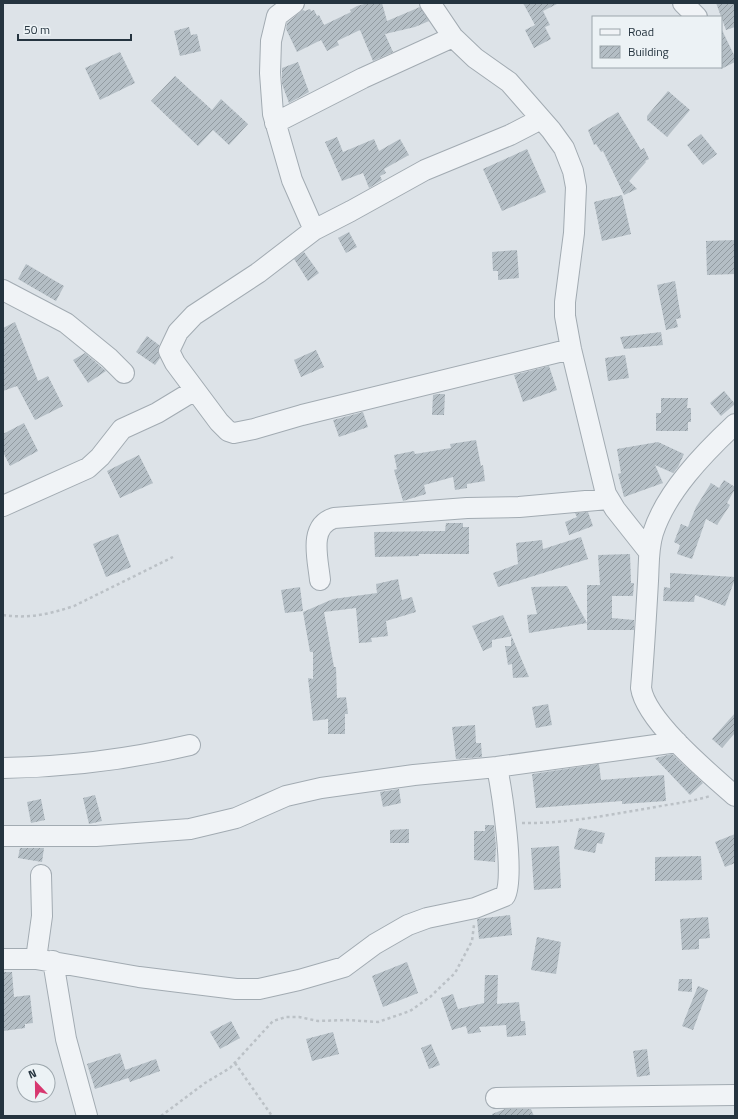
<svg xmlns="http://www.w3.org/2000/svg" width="738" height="1119" viewBox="0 0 738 1119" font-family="'Titillium Web',sans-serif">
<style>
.building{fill:url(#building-hatch)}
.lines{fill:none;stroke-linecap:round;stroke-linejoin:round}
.minor-casing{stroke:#a2abb2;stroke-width:22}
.path{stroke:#bbc1c6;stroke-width:2.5;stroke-dasharray:3 3;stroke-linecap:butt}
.minor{stroke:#f0f3f6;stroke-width:20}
</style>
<defs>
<pattern id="building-hatch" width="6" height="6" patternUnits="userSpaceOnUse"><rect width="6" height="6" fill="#b4bec5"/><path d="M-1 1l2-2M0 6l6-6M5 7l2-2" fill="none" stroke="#929ba1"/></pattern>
</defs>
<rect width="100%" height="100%" fill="#dde3e8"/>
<path class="building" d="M368 3H382L387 21 420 7 429 21 415 27 385 34 393 52 373 61 360 30 337 41 339 45 327 51 321 40 297 52 286 29 287 23 303 10 305 11 310 9 311 11 314 10 317 16 319 15 324 25 351 12 350 10 357 6Z
M523 3H559L543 11 550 25 545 27 551 39 534 48 525 30 535 25Z
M716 3H735V27L726 30Z
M189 27 191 35 197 34 201 51 180 56 174 31Z
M721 28 735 57V62L721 69Z
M120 52 135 83 100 100 85 68Z
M298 62 309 92 289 103 282 84V68Z
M175 76 212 110 221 99 248 124 229 145 213 130 198 146 151 101Z
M668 91 690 110 667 137 647 120V116Z
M618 112 641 150 644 148 649 159 645 161 646 162 629 181 637 189 624 195 603 151 601 152 596 144 594 145 588 130Z
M701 134 717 154 703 165 687 145Z
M337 137 343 152 374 139 379 151 400 139 409 155 384 169 386 173 380 176 382 180 369 188 363 173 342 181 325 142Z
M527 149 546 192 502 211 483 169Z
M622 195 631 234 602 241 594 202Z
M349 232 357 247 346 253 338 238Z
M735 240V274L707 275 706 241Z
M517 250 519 278 498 280V271H493L492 252Z
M304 252 319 273 308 281 294 259Z
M26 264 64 286 56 301 18 279Z
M675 281 681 318 676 319 678 327 666 330 657 285Z
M15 322 38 381 48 376 63 406 35 420 17 386 3 391V328Z
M661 332 663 345 624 349 620 337Z
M147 336 159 345 158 351 160 358 155 365 136 352Z
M316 350 324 367 301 377 294 360Z
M85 353 106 371 88 383 73 360Z
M625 355 629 378 608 381 605 358Z
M549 366 557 390 523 402 514 375Z
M724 391 735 404 721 416 710 403Z
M437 394H445L444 415H432L433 395Z
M661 398H688L687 408H691V422H688V431H656V413H661Z
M363 412 368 427 339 437 333 420Z
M24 423 38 451 10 466 3 452V434Z
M476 440 481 466 483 465 485 481 467 484V488L455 490 453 477 424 485 426 494 403 501 394 470 397 469 394 455 414 451 415 454 451 448 450 444Z
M658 442 684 454 678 467 673 473 655 465 663 483 624 497 618 474 621 473 617 449Z
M139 455 153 483 120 498 107 471Z
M724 480 735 487V489L727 503 730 505 717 525 706 519 692 559 677 554 680 545 674 542 681 524 688 527 696 507 711 483 719 488Z
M588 512 593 526 569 535 565 522 577 517 575 513Z
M446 523H463V527H469V554H419V556L375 557 374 532 445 531Z
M118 534 131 567 106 577 93 544Z
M581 537 588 559 498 587 493 573 518 564 516 543 542 540 543 549Z
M630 554 631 583H634L633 596H612V618L634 620V630H587V585H600L598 555Z
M670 573 735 577V579L725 606 695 595 694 602 663 601 664 587 670 588Z
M398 579 402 600 412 597 416 612 386 621 388 636 371 638 372 642 359 643 356 608 324 612 334 667H336L337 698 346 697 348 714H345V734H328V719L313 721 308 678 313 679V652H310L303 612 333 599 377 593 376 584Z
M567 586 587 623 529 633 527 615 537 614 531 587Z
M300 587 303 611 285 613 281 590Z
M503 615 512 636 492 640V647L483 651 472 626Z
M512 637 523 663 529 677 513 678 512 664 508 665 505 646H511V638Z
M548 704 552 725 536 728 532 707Z
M735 713V733L722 748 712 739Z
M475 725 476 743H481L482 757 456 759 452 727Z
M672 754 703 783 690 795 655 758Z
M599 764 601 780 664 775 666 801 622 804V801L536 808 532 774Z
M399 789 401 803 383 807 380 792Z
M95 795 102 821 89 824 83 798Z
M41 799 45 820 31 823 27 802Z
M485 825H494L496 847 495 862 474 860V831H485Z
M579 828 605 833 602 844 597 843 595 853 574 849Z
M409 829V843H390V830Z
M735 834V863L725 867 715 842Z
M559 846 561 888 534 890 531 848Z
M20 848H44L42 862 18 858Z
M701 856 702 880 655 881V857Z
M510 915 512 935 479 939 477 919Z
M708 917 710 938 699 939V949L682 950 680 919Z
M537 937 561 942 556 974 531 970Z
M407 962 418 993 383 1007 372 976Z
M3 972H12L14 997 30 995 33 1023 25 1024V1028L3 1031Z
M485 975H498L497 1004 519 1002 521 1021H525L526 1035 507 1037 506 1025 479 1027 481 1032 468 1034 466 1026 452 1030 441 998 453 994 458 1009 484 1003Z
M679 979H692V992L678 991Z
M698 986 708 990 693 1030 682 1026Z
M231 1021 240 1038 220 1049 210 1032Z
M333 1032 339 1054 312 1061 306 1039Z
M431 1044 440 1065 429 1069 421 1048Z
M647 1049 650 1075 637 1077 633 1051Z
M120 1053 128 1078 95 1089 87 1064Z
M156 1059 160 1071 130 1082 125 1070Z
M505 1109H531L534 1116H492V1114Z"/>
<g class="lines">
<g class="minor-casing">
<path id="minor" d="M294 3 277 16 271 41 270 73 273 114 292 180 314 230
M430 3 453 37 475 58 509 82 551 130 564 148 573 171 576 187 574 233 565 302V316L571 349 606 494 615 509 649 552
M683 3 697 17
M541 119 510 135 425 170 351 211 314 230 258 273 194 315 178 332 169 351 175 363 219 422 228 431 234 433 254 429 302 415 571 349
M275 123 363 78 453 37
M3 290 66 323 109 358 124 373
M735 424C704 453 666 492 653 533 648 549 649 565 648 581 646 617 644 652 641 688 646 721 710 774 735 796
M3 506 88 468 100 457 122 429 157 413 195 390
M320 580C318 559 308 526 334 518L467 508 519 507 608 499
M3 768C69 767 126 760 190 745
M3 836H96L190 829 236 818 286 796 321 788 414 775 497 767 677 742
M3 959H36L139 977 236 989H259L299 980 344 967 375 944 408 925 427 918 475 908 505 896C515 877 502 792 497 767
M36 959 42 916 41 875
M53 961 66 1039 87 1116
M496 1098 735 1095"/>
</g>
<path class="path" d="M3 615C29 619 50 614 74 606L173 557
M522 823C564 824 608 815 650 808 670 804 691 802 710 796
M235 1063 272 1116
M161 1116 205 1083 230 1068 273 1021 286 1017H299L318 1021 347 1020 378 1022 410 1011 430 997 455 973 472 941 474 925"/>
<use href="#minor" class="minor"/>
</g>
<rect width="738" height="1119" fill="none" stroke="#25343f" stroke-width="8"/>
<rect x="592" y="16" width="130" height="52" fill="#ecf2f5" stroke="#9ca6ac"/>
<rect x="600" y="29" width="20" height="6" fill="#f0f3f6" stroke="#9ca6ac"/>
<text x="628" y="36" font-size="12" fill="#25343f">Road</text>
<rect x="600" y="46" width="20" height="12" fill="url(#building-hatch)" stroke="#9ca6ac"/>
<text x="628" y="56" font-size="12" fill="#25343f">Building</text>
<g transform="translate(36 1083) rotate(338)"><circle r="19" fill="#ecf2f5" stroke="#9ca6ac"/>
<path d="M0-3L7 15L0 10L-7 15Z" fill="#d7376f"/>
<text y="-6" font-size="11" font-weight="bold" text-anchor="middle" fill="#25343f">N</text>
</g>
<path d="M18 34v6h113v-6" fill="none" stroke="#25343f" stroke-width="2"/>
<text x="24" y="34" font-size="12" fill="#25343f" stroke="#ecf2f5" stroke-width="3" paint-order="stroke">50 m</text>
</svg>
